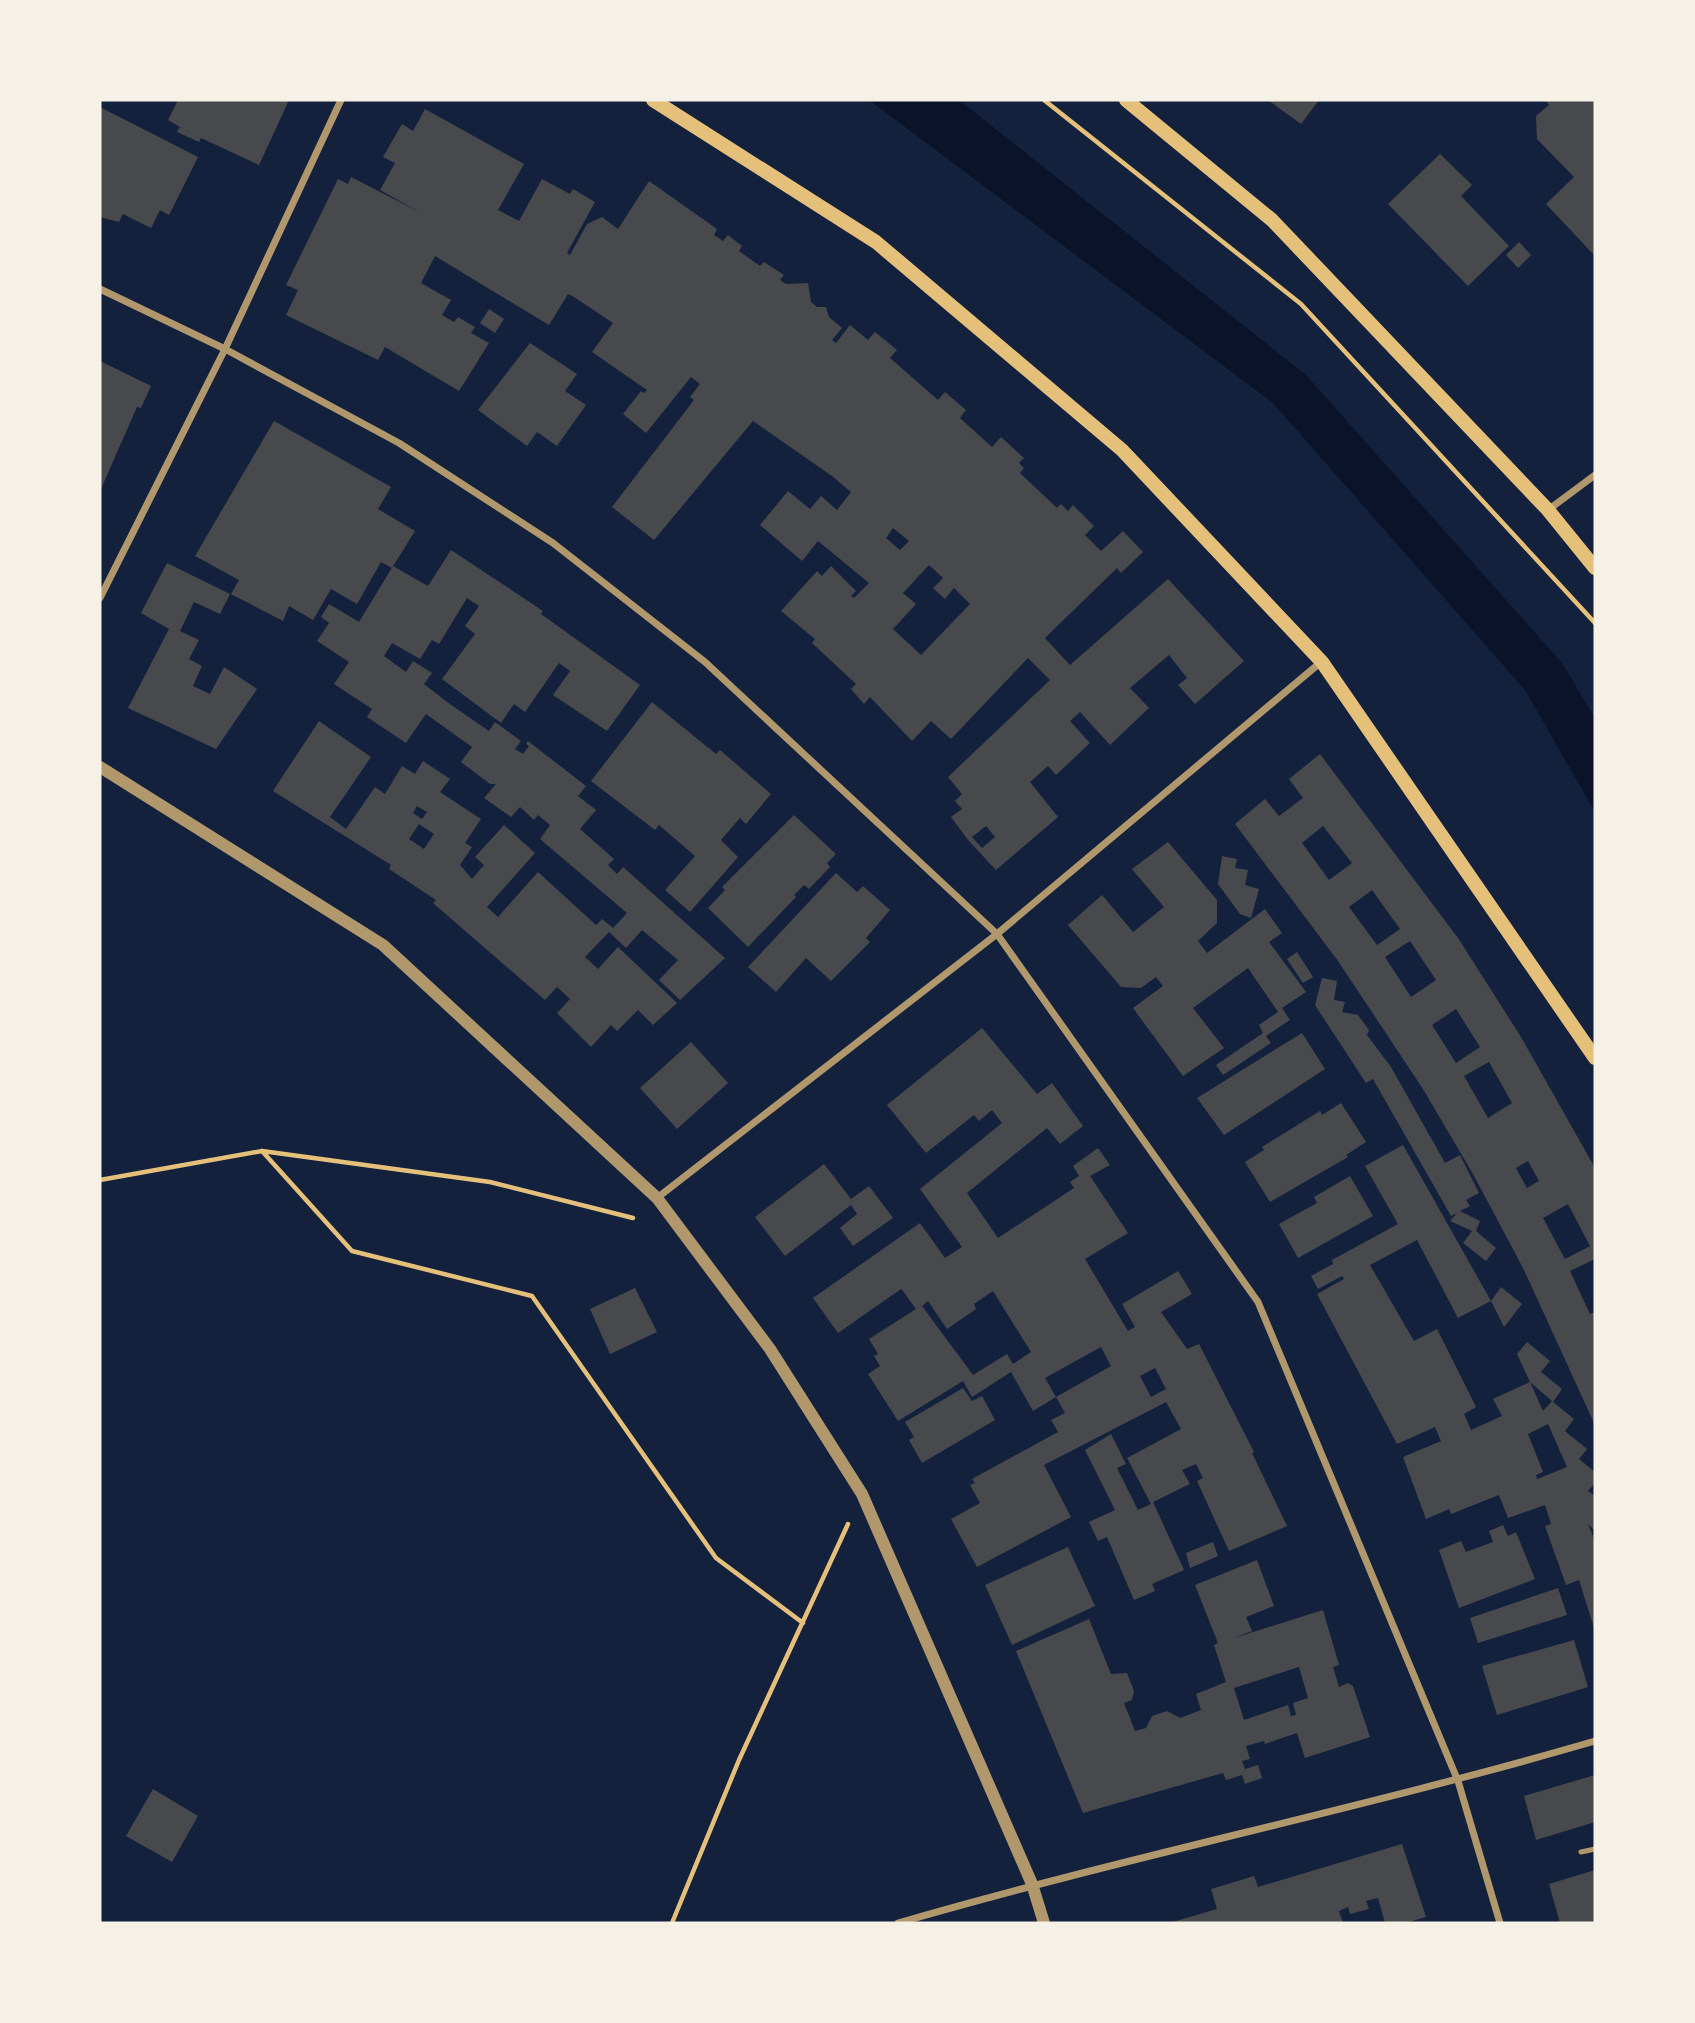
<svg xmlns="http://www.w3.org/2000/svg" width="1695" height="2023" viewBox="0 0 1695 2023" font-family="'Playfair Display',serif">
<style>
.water{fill:#0b132b}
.building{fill:#48494c;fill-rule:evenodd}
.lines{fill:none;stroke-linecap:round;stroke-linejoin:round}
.path{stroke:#e5c07b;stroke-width:4.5}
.service{stroke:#b1986c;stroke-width:5}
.minor{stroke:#b1986c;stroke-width:7}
.tertiary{stroke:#b1986c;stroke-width:12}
.secondary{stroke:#e5c07b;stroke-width:14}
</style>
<rect width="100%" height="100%" fill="#14213d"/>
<path class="water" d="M869 100H959L1306 375 1562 663 1595 718V812L1525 690 1273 403Z"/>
<path class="building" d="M178 100H289L259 165 201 138 199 142 177 132 180 127 168 120Z
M1268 100H1319L1301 124Z
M1545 100H1595V256L1546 204 1574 177 1537 139 1536 116 1549 105Z
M100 107 198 157 169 215 160 210 151 228 123 214 119 222 100 217Z
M425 109 524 164 498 210 519 221 542 179 570 194 573 189 595 202 567 253 570 255 587 224 602 217 618 229 649 181 717 229 714 235 723 241 728 235 742 246 739 251 760 266 764 262 784 275 780 280 786 284 808 283 811 302 817 307H826L829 317 842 328 832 340 836 343 850 325 868 340 875 332 897 350 890 358 938 400 945 392 966 410 960 418 992 447 1001 437 1024 458 1019 463 1024 468 1020 473 1057 508 1061 504 1068 511 1073 505 1094 526 1085 535 1101 551 1123 531 1143 552 1121 573 1117 568 1045 638 1070 665 1168 579 1244 661 1195 704 1178 685 1187 678 1169 655 1130 688 1149 708 1110 745 1080 712 1070 721 1090 743 1056 775 1048 766 1030 782 1058 817 996 870 968 840 951 817 962 809 955 801 962 794 948 777 1050 680 1028 658 951 739 931 721 912 741 870 697 864 704 851 689 856 684 812 643 815 639 781 611 817 571 822 576 831 566 856 591 851 596 854 598 869 583 818 541 802 561 760 525 788 491 810 509 821 496 837 510 851 492 832 476 753 421 654 540 612 507 694 400 690 397 700 384 691 377 646 433 623 414 641 391 644 393 647 390 592 352 613 323 574 297 568 294 549 325 435 256 421 283 451 300 442 315 454 322 458 317 475 327 471 333 489 343 459 391 385 347 378 360 286 315 298 290 286 285 338 179 348 184 351 177 421 213 380 190 395 163 383 157 402 124 413 131ZM893 528 909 541 900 550 886 538ZM929 565 943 578 933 588 945 599 954 588 970 604 921 655 893 629 916 604 903 593ZM986 826 995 837 982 848 972 837Z
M1440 154 1472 185 1461 196 1509 246 1468 286 1388 204Z
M1519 242 1531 255 1518 268 1506 255Z
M489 309 504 319 495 333 480 323Z
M530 343 577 374 565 391 586 405 557 446 537 432 527 446 478 410Z
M100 361 151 386 141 408 137 407 100 491Z
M274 421 391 487 378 509 415 531 392 568 381 562 357 604 331 589 313 620 289 606 283 621 231 594 239 580 195 556Z
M451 550 543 611 541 614 640 685 607 731 553 695 570 671 559 663 525 712 514 704 501 723 442 679 475 634 465 626 479 606 467 598 439 644 432 640 420 659 392 643 384 656 406 672 413 661 432 673 424 684 447 702 489 731 495 722 521 741 515 749 523 754 529 746 526 744 528 741 586 786 578 796 596 810 580 829 614 859 608 865 617 874 623 867 725 958 680 1000 659 980 678 960 642 930 626 948 609 932 585 957 598 969 618 947 677 1003 653 1025 638 1010 617 1031 611 1025 591 1047 557 1013 570 999 557 987 545 1000 433 903 436 900 389 869 391 865 273 791 319 721 371 757 330 817 346 829 375 787 385 794 402 766 415 774 423 761 450 779 440 792 481 819 465 843 472 847 460 865 472 879 484 865 475 857 504 825 535 853 487 907 498 917 538 872 596 925 602 919 613 928 627 913 540 839 550 825 538 815 534 820 520 807 511 817 484 798 496 784H490L461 762 472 747 426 714 406 743 367 717 372 709 334 684 349 662 317 641 329 623 321 617 329 604 359 622 393 566 428 586ZM417 806 427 812 422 819 413 813ZM419 824 434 834 424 849 409 839Z
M167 563 230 594 220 614 194 602 180 631 199 640 189 659 202 666 193 686 210 694 224 667 257 689 216 749 128 708 169 629 141 613Z
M652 702 716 754 720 750 771 794 746 824 740 818 721 840 738 857 690 912 665 890 695 856 659 825 655 830 591 781Z
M1320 754 1458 938 1521 1037 1595 1168V1259L1570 1271 1590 1314 1595 1312V1425L1524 1270 1473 1174 1423 1089 1338 961 1235 824 1265 799 1279 816 1303 798 1289 779ZM1323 826 1352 863 1329 880 1302 843ZM1372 890 1400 929 1377 945 1349 907ZM1410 941 1436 980 1411 997 1385 957ZM1456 1009 1480 1047 1456 1063 1432 1025ZM1489 1062 1512 1103 1488 1118 1464 1076ZM1528 1161 1539 1181 1527 1188 1516 1168ZM1568 1204 1590 1246 1565 1259 1543 1218Z
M794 815 836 854 827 863 830 867 809 889 804 885 794 895 796 897 748 947 708 908 725 890 722 887Z
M1168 842 1217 900V923L1198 941 1207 953 1265 909 1282 933 1269 942 1306 992 1282 1008 1290 1020 1266 1036 1271 1043 1223 1075 1216 1065 1263 1033 1259 1025 1278 1012 1248 968 1193 1008 1224 1048 1183 1076 1133 1008 1163 986 1156 977 1141 988 1121 987 1068 925 1102 895 1133 932 1164 907 1132 869Z
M1222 856 1237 859 1235 868 1248 870 1245 885 1259 889 1251 918 1240 914 1218 884Z
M836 873 857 892 863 886 890 910 866 938 870 942 831 981 806 958 776 992 748 967Z
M1297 952 1313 977 1303 983 1287 959Z
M1322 978 1337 981 1334 1000 1345 1002 1342 1012 1358 1015 1369 1030 1367 1035 1391 1067 1445 1163 1460 1155 1479 1193 1466 1200 1470 1206 1460 1211 1480 1221 1476 1231 1496 1248 1486 1261 1463 1243 1472 1231 1450 1221 1457 1213 1451 1216 1373 1079 1366 1083 1315 1005Z
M982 1028 1037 1094 1052 1083 1083 1126 1060 1144 1047 1128 967 1193 998 1238 1074 1188 1070 1182 1079 1176 1073 1166 1098 1148 1110 1165 1090 1176 1128 1233 1085 1259 1128 1331 1135 1327 1122 1304 1178 1271 1192 1294 1161 1312 1187 1349 1199 1344 1254 1452 1252 1453 1287 1526 1229 1551 1197 1481 1203 1478 1196 1464 1182 1470 1190 1484 1153 1502 1184 1570 1152 1584 1155 1591 1134 1600 1107 1537 1098 1541 1089 1522 1115 1510 1085 1450 1111 1434 1126 1464 1117 1468 1138 1510 1151 1504 1127 1458 1181 1429 1166 1402 1044 1465 1071 1517 977 1567 951 1519 980 1503 970 1485 975 1483 972 1479 1058 1432 1051 1420 1065 1413 1056 1397 1111 1366 1101 1347 1045 1378 1056 1397 1033 1411 1011 1372 972 1397 963 1381 898 1421 868 1374 880 1366 874 1356 878 1354 869 1339 916 1309 903 1291 901 1289 838 1333 813 1298 920 1223 945 1258 962 1247 920 1189 1002 1123 992 1110 979 1121 974 1115 926 1153 887 1105ZM993 1291 1031 1352 1013 1364 1007 1354 973 1375 922 1306 928 1301 947 1329 976 1309 974 1304ZM1155 1368 1166 1389 1151 1397 1140 1376Z
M1302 1033 1325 1069 1224 1135 1197 1098Z
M691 1042 728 1083 677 1129 640 1088Z
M1341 1103 1366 1142 1346 1155 1348 1157 1270 1202 1245 1162 1264 1150 1262 1147 1320 1111 1322 1115Z
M1403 1145 1491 1301 1458 1318 1417 1240 1370 1265 1414 1341 1437 1329 1476 1407 1464 1414 1471 1430 1502 1416 1493 1399 1530 1382 1517 1354 1527 1342 1550 1361 1541 1372 1562 1389 1553 1402 1530 1382 1543 1411 1552 1401 1574 1419 1565 1431 1587 1449 1579 1459 1595 1472V1483L1588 1491 1595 1496V1531L1588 1524 1595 1541V1631L1579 1580 1566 1585 1545 1526 1551 1524 1545 1505 1508 1518 1499 1495 1451 1514 1449 1509 1426 1519 1403 1457 1441 1441 1435 1427 1397 1444 1317 1294 1344 1279 1342 1276 1318 1289 1311 1276 1333 1264 1332 1260 1398 1224 1365 1166ZM1548 1424 1567 1467 1537 1479 1536 1475 1543 1472 1528 1434Z
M824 1164 851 1199 869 1186 893 1218 853 1246 840 1228 857 1214 851 1205 785 1256 755 1217Z
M1350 1176 1373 1216 1298 1258 1279 1224 1317 1203 1314 1197Z
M1501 1287 1522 1304 1504 1327 1491 1301Z
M635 1288 657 1332 610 1354 590 1309Z
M963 1388 972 1401 982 1396 995 1420 922 1463 909 1440 914 1437 905 1422Z
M1503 1525 1508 1536 1516 1532 1535 1579 1459 1608 1439 1550 1461 1541 1466 1552 1493 1542 1489 1531Z
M1213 1542 1218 1556 1190 1568 1186 1553Z
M1068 1547 1095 1606 1012 1645 985 1585Z
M1257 1560 1274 1606 1246 1617 1252 1631 1234 1638 1323 1610 1339 1665 1333 1667 1339 1687 1348 1683 1353 1686 1370 1737 1305 1758 1297 1733 1265 1744 1264 1741 1246 1746 1250 1759 1242 1761 1245 1769 1258 1765 1262 1778 1245 1784 1242 1775 1226 1780 1223 1773 1083 1813 1016 1651 1089 1619 1111 1674 1127 1673 1134 1691 1132 1700 1124 1703 1135 1731 1146 1728 1152 1716 1167 1711 1180 1718 1201 1710 1196 1694 1226 1682 1214 1645 1218 1643 1195 1585ZM1299 1667 1308 1698 1293 1703 1296 1715 1291 1716 1288 1705 1244 1720 1234 1688Z
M1558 1588 1567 1615 1478 1643 1470 1618Z
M1574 1640 1588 1687 1497 1715 1482 1666Z
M1595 1775V1822L1536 1840 1524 1796Z
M153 1789 198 1816 172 1862 126 1836Z
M1402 1844 1426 1917 1405 1923H1385L1378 1898 1366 1901 1369 1909 1350 1914 1348 1907 1339 1911 1343 1923H1169L1217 1909 1211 1889 1254 1876 1258 1887Z
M1595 1870V1923H1560L1549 1884Z"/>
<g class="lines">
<path class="path" d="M1044 100 1301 304 1595 623
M262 1151 352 1251 532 1296 716 1558 803 1623
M100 1180 262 1151 490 1182 633 1218
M672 1923 739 1760 848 1524"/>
<path class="service" d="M1581 1852 1595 1849"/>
<path class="minor" d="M100 289 225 349 399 443 553 543 705 662 997 934 1258 1302 1458 1781 1500 1923
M1548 510 1595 475
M100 598 225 349 341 100
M657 1198 997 934 1321 662
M898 1923C1129 1856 1365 1808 1595 1741"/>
<path class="tertiary" d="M100 767 383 945 657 1198 770 1349 862 1494 1032 1884 1044 1923"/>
<path class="secondary" d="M653 100 876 242 1122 450 1322 662 1595 1058
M1126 100 1272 220 1548 510 1595 568"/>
</g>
<rect width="1695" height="2023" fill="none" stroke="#f6f1e7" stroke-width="203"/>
</svg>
